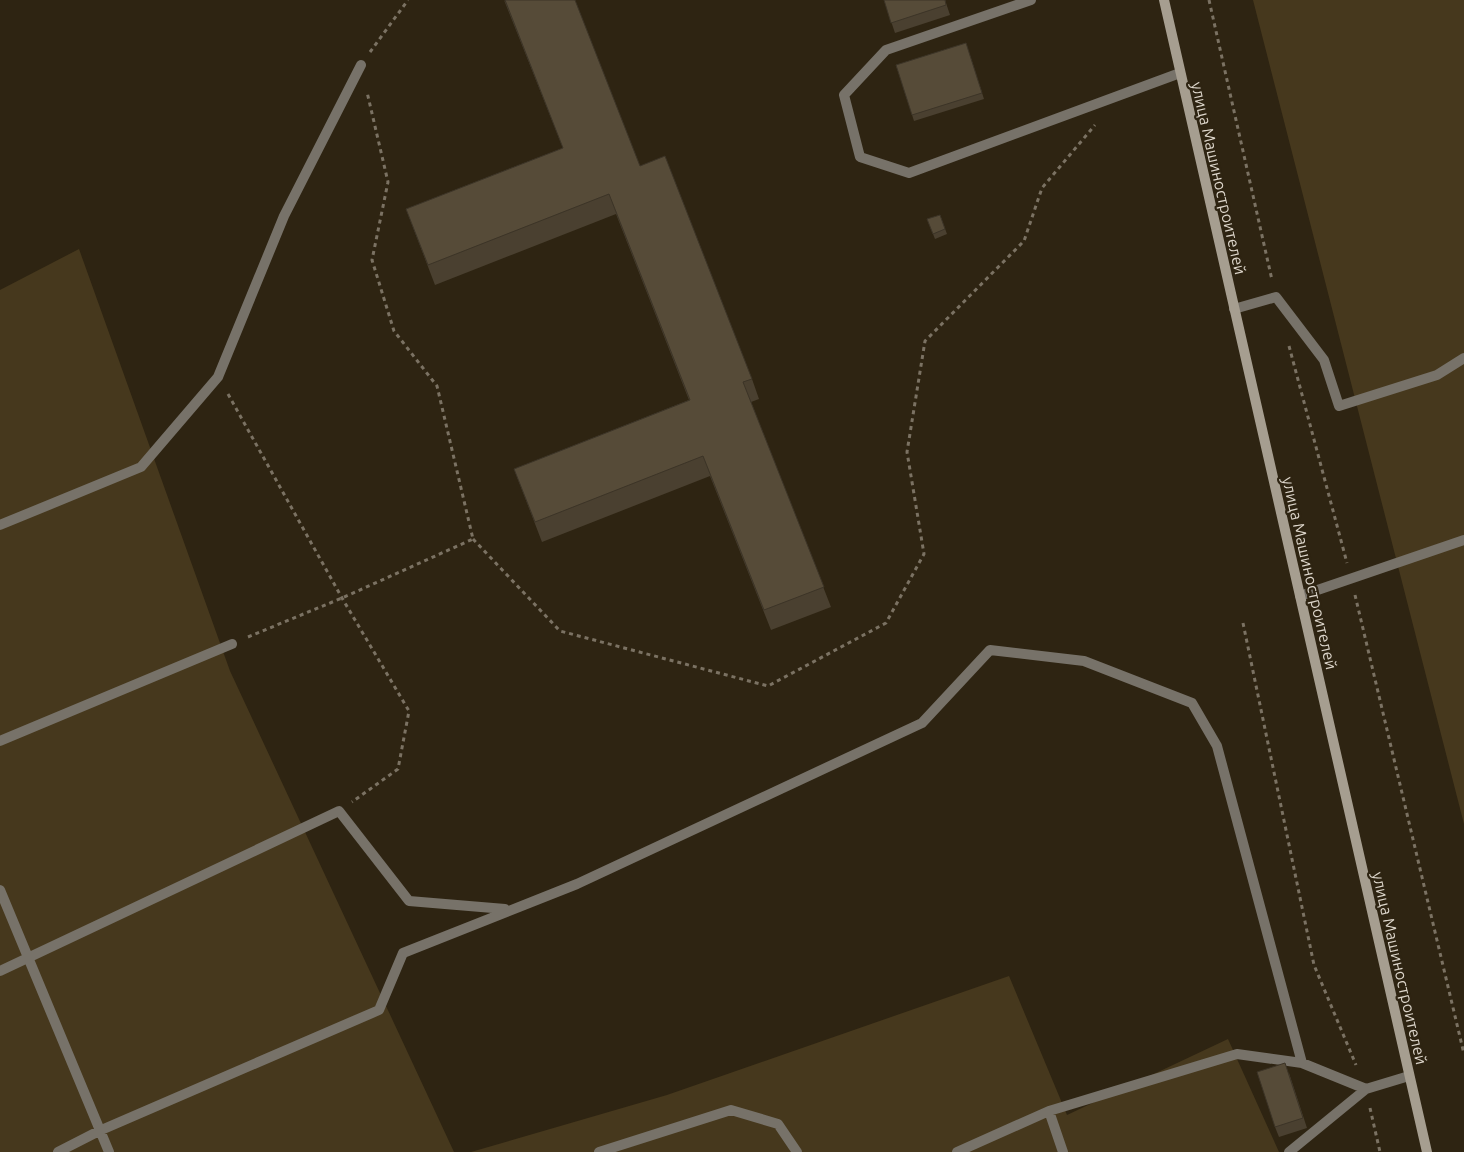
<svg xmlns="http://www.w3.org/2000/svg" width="1464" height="1152" viewBox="0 0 1464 1152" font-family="Ubuntu,sans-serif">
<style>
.green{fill:#46381d}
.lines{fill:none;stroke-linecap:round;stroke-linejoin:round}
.path{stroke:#7b7263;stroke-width:3;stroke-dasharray:4 4;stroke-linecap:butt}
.lane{stroke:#777269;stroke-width:10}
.secondary{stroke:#a69e90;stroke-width:10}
.wall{fill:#4a4030}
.building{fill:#564b38;stroke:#3c3427}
.labels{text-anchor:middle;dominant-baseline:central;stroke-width:4.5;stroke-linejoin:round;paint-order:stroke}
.street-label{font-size:16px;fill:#ddd6cb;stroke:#2e2412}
</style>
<rect width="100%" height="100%" fill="#2e2412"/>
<path class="green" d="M1253 0H1464V824Z
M79 249 230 671 454 1152H0V290Z
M1009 976 1067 1115 1228 1039 1279 1152H471L667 1095Z"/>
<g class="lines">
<path class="path" d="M1209 0 1272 280
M370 52 408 0
M1289 346 1347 563
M228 394 342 598 409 711 398 769 352 802
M473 539 560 631 768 686 886 623 924 554 907 452 925 341 1024 241 1042 188 1095 125
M1355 595 1464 1054
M1243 623 1314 965 1356 1065
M248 637 342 598 473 539 437 386 394 331 372 260 388 182 367 92
M1370 1108 1380 1152"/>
<path class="lane" d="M1031 0 886 50 844 95 860 157 909 173 1180 73
M1234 309 1276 297 1324 360 1339 406 1437 375 1464 358
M0 525 141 467 218 377 284 216 361 65
M1300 596 1464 540
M0 741 232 644
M0 890 109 1152
M0 971 339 811 409 901 505 909
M1049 1111 1063 1152
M58 1152 99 1131 379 1010 403 953 577 884 922 723 990 650 1084 661 1192 703 1217 746 1302 1063
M599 1152 731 1110 778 1124 797 1152
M957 1152 1049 1111 1237 1054 1302 1063 1366 1089 1409 1076
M1289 1152 1366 1089"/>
<path class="secondary" d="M1164 0 1427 1152"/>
</g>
<path class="wall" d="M504 0 640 166 752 379 759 399 751 402 831 607 771 630 710 476 542 542 514 469 689 400 616 214 435 285 406 209 563 148Z
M884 0H945L950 15 895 33Z
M966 43 984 99 914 121 896 65Z
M940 215 947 234 935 239 927 219Z
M1289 1073 1307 1128 1279 1137 1275 1127Z"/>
<path class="building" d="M505 0H575L640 166 665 156 752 379 743 382 824 587 764 610 703 456 535 522 514 469 690 400 609 194 428 265 406 209 563 148Z
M884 0H945L946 5 891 23Z
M966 43 982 93 912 115 896 65Z
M940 215 945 229 933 234 927 219Z
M1285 1063 1303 1118 1275 1127 1257 1072Z"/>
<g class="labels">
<g class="street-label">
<text transform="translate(1219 178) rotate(77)">улица Машиностроителей</text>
<text transform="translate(1310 573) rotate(77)">улица Машиностроителей</text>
<text transform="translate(1400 968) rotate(77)">улица Машиностроителей</text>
</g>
</g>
</svg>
